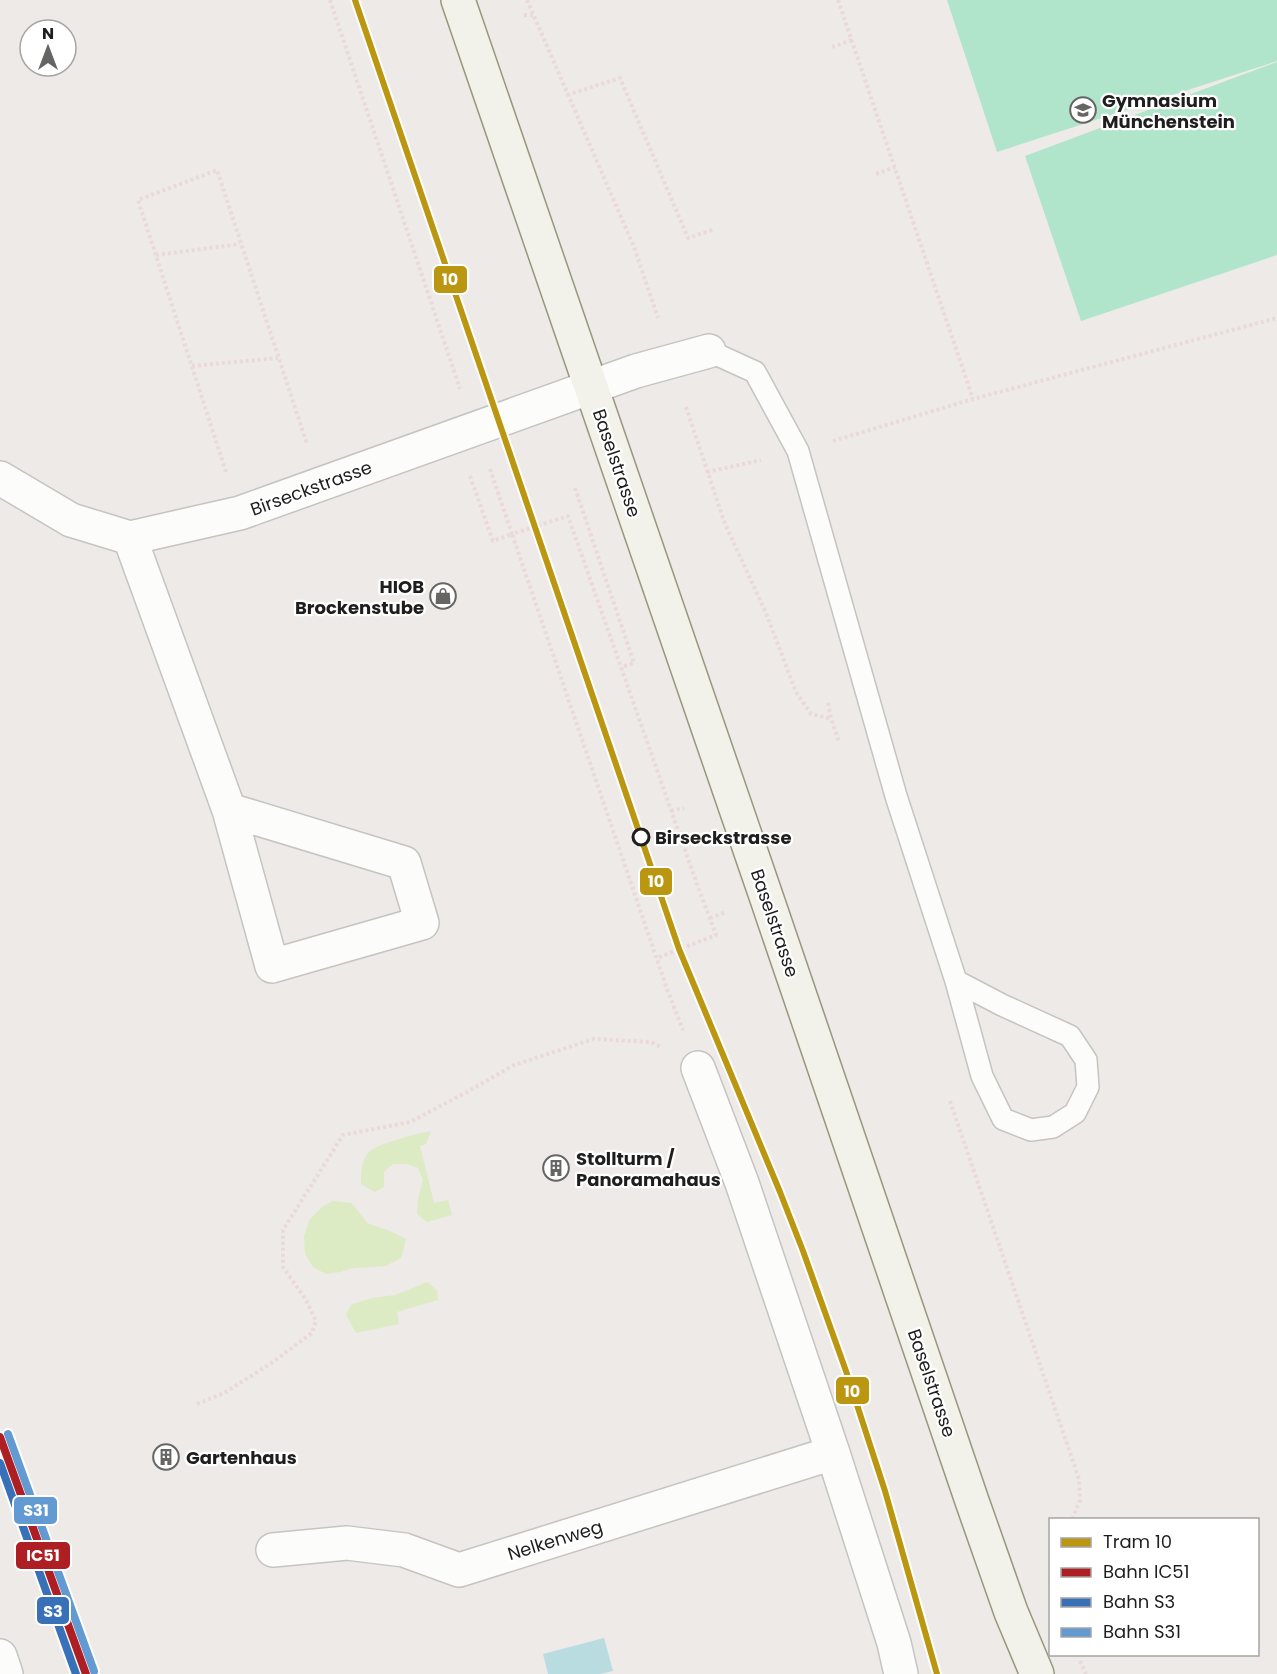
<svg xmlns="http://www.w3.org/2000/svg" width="1277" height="1674" viewBox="0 0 1277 1674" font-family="Poppins,sans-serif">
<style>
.grass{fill:#dcebc4}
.pitch{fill:#b0e5cb}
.water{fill:#b9dce1}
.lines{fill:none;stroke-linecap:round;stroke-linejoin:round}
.lane-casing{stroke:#c5c4c3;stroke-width:24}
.street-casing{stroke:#c5c4c3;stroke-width:36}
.secondary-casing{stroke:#97967e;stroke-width:36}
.path{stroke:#ebd9d9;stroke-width:4;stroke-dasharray:3 3;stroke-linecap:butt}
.lane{stroke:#fcfcfb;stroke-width:21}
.street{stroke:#fcfcfb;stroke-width:33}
.secondary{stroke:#f3f2ea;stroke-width:33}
.rail-1-casing{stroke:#fff;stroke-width:12}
.rail-2-casing{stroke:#fff;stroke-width:12}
.rail-3-casing{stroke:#fff;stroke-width:12}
.rail-1{stroke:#ad1f23;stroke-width:8}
.rail-2{stroke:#3971b8;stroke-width:8}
.rail-3{stroke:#639ad2;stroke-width:8}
.tram-1-casing{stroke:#fff;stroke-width:10}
.tram-1{stroke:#bb9610;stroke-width:6}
.stop-dot{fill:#fff;stroke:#1e1e1e;stroke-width:3}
.labels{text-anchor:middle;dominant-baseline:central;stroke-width:4.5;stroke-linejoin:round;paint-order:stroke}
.poi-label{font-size:18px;font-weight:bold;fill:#1e1e1e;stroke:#fff;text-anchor:start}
.street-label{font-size:18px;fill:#1e1e1e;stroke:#fff}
.stop-label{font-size:18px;font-weight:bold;fill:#1e1e1e;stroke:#fff;text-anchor:start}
.line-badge{stroke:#fff;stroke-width:2}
.badge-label{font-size:16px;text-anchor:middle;font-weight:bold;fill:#fff}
</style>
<rect width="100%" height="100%" fill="#edeae7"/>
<path class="grass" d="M431 1131 426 1144 420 1146 434 1203 448 1200 452 1215 427 1222 417 1214 418 1199 423 1180 418 1168 407 1164H393L384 1172V1187L375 1192 361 1184C361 1173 361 1161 369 1152 378 1143 417 1134 431 1131Z
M333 1201 352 1203 367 1223 390 1231 406 1239 401 1258 386 1266 353 1268 340 1272 326 1274 313 1267 305 1254 304 1236 310 1219 323 1206Z
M428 1282 437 1291 438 1300 397 1312 399 1324 356 1333 346 1315 352 1304 373 1298 395 1295Z"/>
<path class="pitch" d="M947 0H1277V61L997 152Z
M1277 62V255L1081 321 1025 156Z"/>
<path class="water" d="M604 1638 613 1671 600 1674H548L543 1654Z"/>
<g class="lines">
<g class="lane-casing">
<path id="lane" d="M709 351 755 372 798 451 896 796 956 981 982 1076 1003 1119 1031 1130 1053 1127 1075 1113 1088 1087 1086 1060 1070 1036 1002 1005 956 981"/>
</g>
<g class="street-casing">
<path id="street" d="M0 478 71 520 130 538 240 513 636 371 709 351
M130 538 229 810 272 966 422 923 404 863 229 810
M698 1068 742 1183 833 1453 894 1643 901 1674
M273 1550 347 1543 404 1550 459 1570 833 1453
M0 1656 6 1674"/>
</g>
<g class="secondary-casing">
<path id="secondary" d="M458 0 767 899 972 1501 1011 1612 1037 1674"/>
</g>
<path class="path" d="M330 0 460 389
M527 0 634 247 658 318
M838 0 973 399
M524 15H533
M832 47 852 40
M567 95 620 78 688 238 715 229
M876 174 895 167
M156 255 240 244
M192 366 278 358
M686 407 725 524 766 613 796 692 811 714 832 719
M833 441 973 399 1277 318
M490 469 512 534 568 516 698 887 716 935 657 958
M226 472 138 200 217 170 307 444
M707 472 761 460
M470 476 493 541 512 534 667 989 683 1030
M575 488 634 663 621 667
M828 703 831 718 839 742
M671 811 684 808
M710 918 726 912
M950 1101 1079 1479 1080 1500 1072 1520
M197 1404 224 1393 270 1364 312 1333 316 1321 306 1300 283 1267V1230L343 1135 410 1122 469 1091 514 1065 594 1039 651 1042 661 1047
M1050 1575V1586
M1080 1661 1086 1674"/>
<use href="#lane" class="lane"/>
<use href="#street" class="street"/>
<use href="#secondary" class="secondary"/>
<g class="rail-1-casing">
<path id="rail-1" d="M0 1437 86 1674"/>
</g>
<g class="rail-2-casing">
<path id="rail-2" d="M0 1463 76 1674"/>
</g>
<g class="rail-3-casing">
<path id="rail-3" d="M8 1434 94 1671"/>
</g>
<use href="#rail-1" class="rail-1"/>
<use href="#rail-2" class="rail-2"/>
<use href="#rail-3" class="rail-3"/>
<g class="tram-1-casing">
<path id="tram-1" d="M355 0 679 949 780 1192 803 1251 846 1371 885 1491 937 1674"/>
</g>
<use href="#tram-1" class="tram-1"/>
</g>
<defs>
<g id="school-ring" transform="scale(1.35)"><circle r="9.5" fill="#fff" stroke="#666564" stroke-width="1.5"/><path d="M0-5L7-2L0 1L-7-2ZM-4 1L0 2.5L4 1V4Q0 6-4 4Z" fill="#666564"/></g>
<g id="shop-ring" transform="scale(1.35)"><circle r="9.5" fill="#fff" stroke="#666564" stroke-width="1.5"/><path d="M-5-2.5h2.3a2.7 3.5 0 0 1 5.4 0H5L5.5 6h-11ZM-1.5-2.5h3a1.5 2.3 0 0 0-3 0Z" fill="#666564"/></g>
<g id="building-ring" transform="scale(1.35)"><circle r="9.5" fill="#fff" stroke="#666564" stroke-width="1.5"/><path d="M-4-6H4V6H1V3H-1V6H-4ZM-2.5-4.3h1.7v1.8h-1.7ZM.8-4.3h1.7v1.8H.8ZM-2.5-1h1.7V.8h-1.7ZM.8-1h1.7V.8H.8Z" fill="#666564"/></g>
</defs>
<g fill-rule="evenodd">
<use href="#school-ring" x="1083" y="110"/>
<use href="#shop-ring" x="443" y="596"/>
<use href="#building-ring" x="556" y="1168"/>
<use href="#building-ring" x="166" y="1457"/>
</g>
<circle class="stop-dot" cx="641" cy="837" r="8"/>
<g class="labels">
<g class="poi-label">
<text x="1102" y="100">Gymnasium<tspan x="1102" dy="21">Münchenstein</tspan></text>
<text x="424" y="586" text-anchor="end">HIOB<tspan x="424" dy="21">Brockenstube</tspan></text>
<text x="576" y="1158">Stollturm /<tspan x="576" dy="21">Panoramahaus</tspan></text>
<text x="186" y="1457">Gartenhaus</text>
</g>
<g class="street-label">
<text transform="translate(617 463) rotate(71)">Baselstrasse</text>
<text transform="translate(311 488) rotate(-20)">Birseckstrasse</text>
<text transform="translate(775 923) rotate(71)">Baselstrasse</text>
<text transform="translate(932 1383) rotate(71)">Baselstrasse</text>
<text transform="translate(555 1540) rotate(-17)">Nelkenweg</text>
</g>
<g class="stop-label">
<text x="655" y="837">Birseckstrasse</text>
</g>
</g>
<g class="line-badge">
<rect x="433" y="265" width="35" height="29" rx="6" fill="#bb9610"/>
<rect x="639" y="867" width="34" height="29" rx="6" fill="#bb9610"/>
<rect x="835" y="1376" width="35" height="29" rx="6" fill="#bb9610"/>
<rect x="13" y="1496" width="45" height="29" rx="6" fill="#639ad2"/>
<rect x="15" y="1541" width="56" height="29" rx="6" fill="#ad1f23"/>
<rect x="36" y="1596" width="34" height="29" rx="6" fill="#3971b8"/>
</g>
<g class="badge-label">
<text x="450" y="285">10</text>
<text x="656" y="887">10</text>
<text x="852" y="1397">10</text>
<text x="36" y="1516">S31</text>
<text x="43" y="1561">IC51</text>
<text x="53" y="1617">S3</text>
</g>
<rect x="1049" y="1518" width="210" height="138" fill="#ffffff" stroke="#a5a5a5" stroke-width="1.5"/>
<rect x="1061" y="1538" width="30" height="9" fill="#bb9610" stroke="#a5a5a5" stroke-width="1.5"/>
<text x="1103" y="1548" font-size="18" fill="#1e1e1e">Tram 10</text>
<rect x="1061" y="1568" width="30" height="9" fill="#ad1f23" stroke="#a5a5a5" stroke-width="1.5"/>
<text x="1103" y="1578" font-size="18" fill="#1e1e1e">Bahn IC51</text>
<rect x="1061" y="1598" width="30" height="9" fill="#3971b8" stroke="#a5a5a5" stroke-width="1.5"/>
<text x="1103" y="1608" font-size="18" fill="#1e1e1e">Bahn S3</text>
<rect x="1061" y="1628" width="30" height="9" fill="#639ad2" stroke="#a5a5a5" stroke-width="1.5"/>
<text x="1103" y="1638" font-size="18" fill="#1e1e1e">Bahn S31</text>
<g transform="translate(48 48)"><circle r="28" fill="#ffffff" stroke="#a5a5a5" stroke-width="1.5"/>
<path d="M0-4.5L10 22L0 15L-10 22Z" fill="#666564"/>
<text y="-9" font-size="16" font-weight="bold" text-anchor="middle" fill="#1e1e1e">N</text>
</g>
</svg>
